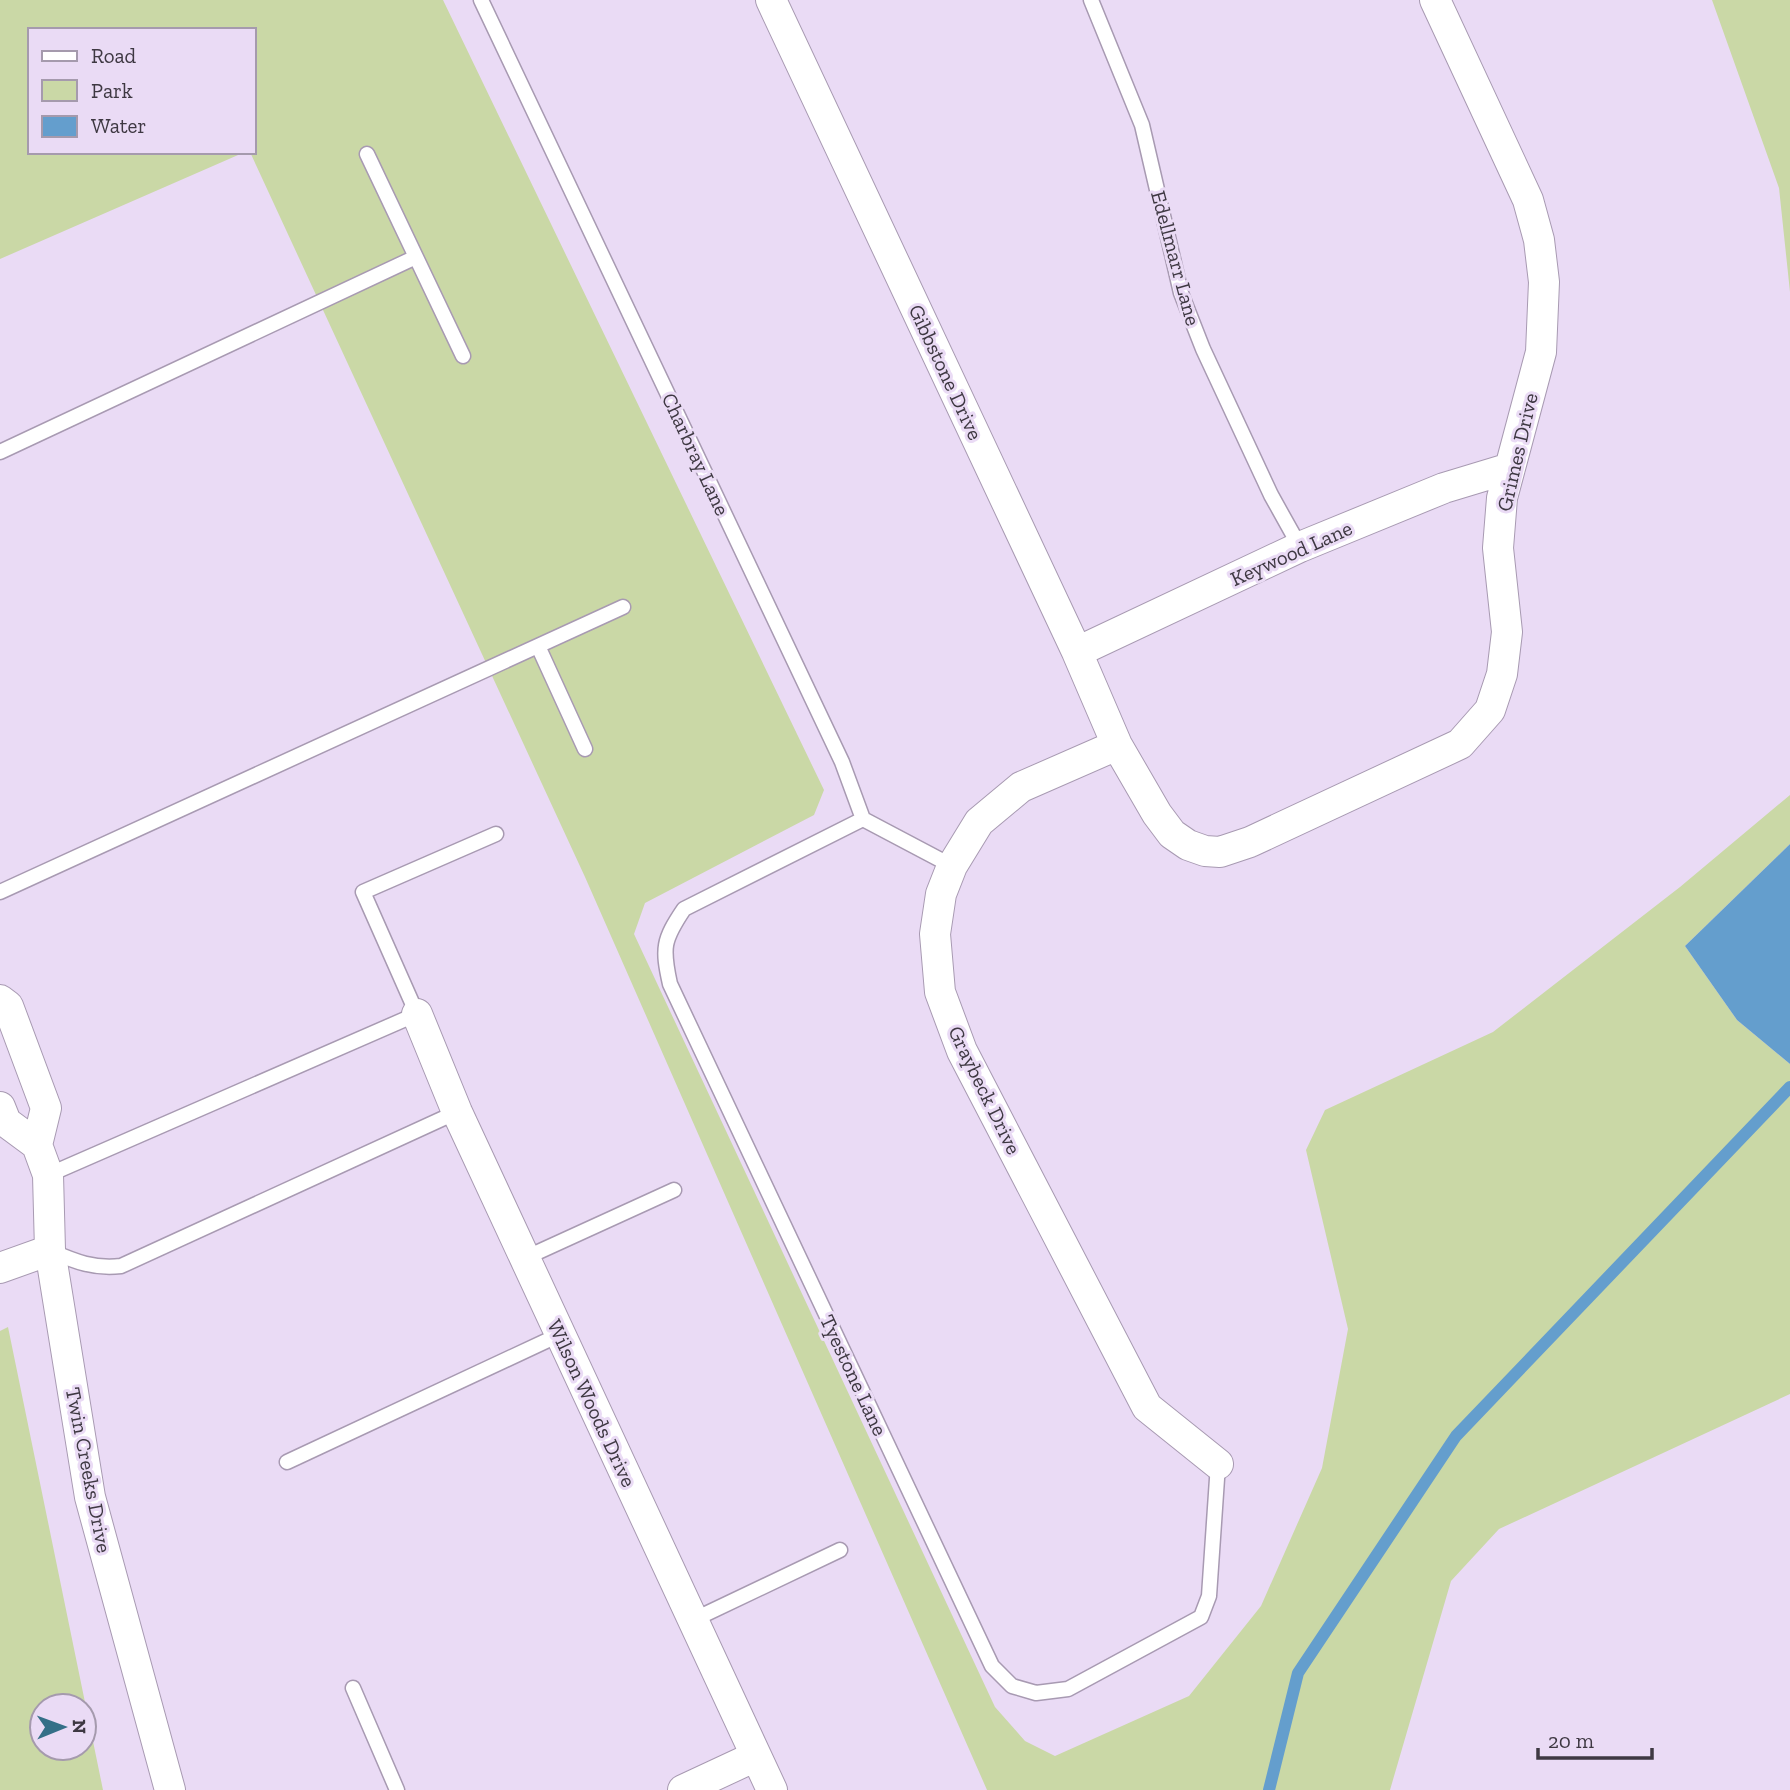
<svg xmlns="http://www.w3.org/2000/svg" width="1790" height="1790" viewBox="0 0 1790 1790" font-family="'Zilla Slab',serif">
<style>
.green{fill:#cad8a6;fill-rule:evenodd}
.water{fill:#649ecd}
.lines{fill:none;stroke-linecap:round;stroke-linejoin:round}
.stream{stroke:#649ecd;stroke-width:12}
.lane-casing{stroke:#a89ab2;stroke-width:17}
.street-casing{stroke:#a89ab2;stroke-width:32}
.lane{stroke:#fff;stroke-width:14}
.street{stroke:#fff;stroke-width:30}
.labels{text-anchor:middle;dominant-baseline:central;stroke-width:6;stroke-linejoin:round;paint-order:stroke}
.street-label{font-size:21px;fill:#3e3842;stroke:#eadbf5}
</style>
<rect width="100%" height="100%" fill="#eadbf5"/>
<path class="green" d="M0 0H443L824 790 814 815 645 903 634 934 995 1707 1025 1741 1055 1756 1189 1696 1261 1606 1322 1468 1348 1329 1306 1150 1325 1110 1493 1032 1680 887 1790 795V844L1685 946 1737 1020 1790 1064V1394L1499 1529 1451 1581 1390 1790H987L585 877 250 152H254V30H30V152H245L0 259Z
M1712 0H1790V292L1779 188Z
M8 1327 103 1790H0V1331ZM42 1706H84V1748H42Z"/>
<path class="water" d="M1790 844V1064L1737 1020 1685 946Z"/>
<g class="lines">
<path class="stream" d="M1269 1790 1298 1673 1456 1436 1790 1087"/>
<g class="lane-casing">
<path id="lane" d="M481 0 842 762 863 819 952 866
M1091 0 1142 125 1181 293 1203 349 1271 495 1300 547
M367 154 463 356
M0 452 416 257
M538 646 585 749
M863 819 684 909C663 940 662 948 670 984L992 1666 1012 1686 1036 1693 1068 1689 1201 1617 1209 1596 1218 1464
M0 892 623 607
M48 1175 417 1014 363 892 496 834
M51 1251C76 1262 94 1269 121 1266L457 1112
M525 1258 674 1190
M287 1462 561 1334
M693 1620 840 1550
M353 1688 397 1790"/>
</g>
<g class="street-casing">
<path id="street" d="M771 0 1077 652 1117 745 1157 814 1172 834 1188 845 1205 851 1220 852 1250 842 1460 744 1490 710 1502 674 1507 632 1498 548 1502 498 1541 352 1544 282 1539 240 1528 200 1435 0
M1077 652 1300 547 1444 488 1510 468
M1117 745 1021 787 979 822 952 866 941 894 935 934 940 992 962 1051 1147 1407 1218 1464
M0 1000 8 1006 46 1108 37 1145
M417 1014 457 1112 772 1790
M0 1107 6 1122 37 1145 48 1175 50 1250 90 1497 170 1790
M0 1268 50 1250
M683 1790 756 1756"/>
</g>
<use href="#lane" class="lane"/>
<use href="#street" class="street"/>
</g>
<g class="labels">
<g class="street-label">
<text transform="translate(1176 258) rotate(75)">Edellmarr Lane</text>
<text transform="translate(946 372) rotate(65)">Gibbstone Drive</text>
<text transform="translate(1517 452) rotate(-77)">Grimes Drive</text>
<text transform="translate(696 454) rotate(65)">Charbray Lane</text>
<text transform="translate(1291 553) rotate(-24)">Keywood Lane</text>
<text transform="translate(985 1090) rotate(64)">Graybeck Drive</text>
<text transform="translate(854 1375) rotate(65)">Tyestone Lane</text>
<text transform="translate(592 1403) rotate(65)">Wilson Woods Drive</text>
<text transform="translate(89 1470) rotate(79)">Twin Creeks Drive</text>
</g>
</g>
<rect x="28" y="28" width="228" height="126" fill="#eadbf5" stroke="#a59aad" stroke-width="2"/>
<rect x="42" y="51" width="35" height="10" fill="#ffffff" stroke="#a59aad" stroke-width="2"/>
<text x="91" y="63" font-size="21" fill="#3e3842">Road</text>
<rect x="42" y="80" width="35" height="21" fill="#cad8a6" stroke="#a59aad" stroke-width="2"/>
<text x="91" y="98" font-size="21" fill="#3e3842">Park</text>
<rect x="42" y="116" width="35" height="21" fill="#649ecd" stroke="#a59aad" stroke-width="2"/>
<text x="91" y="133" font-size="21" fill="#3e3842">Water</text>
<g transform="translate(63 1727) rotate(89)"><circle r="33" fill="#eadbf5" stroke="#a59aad" stroke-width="2"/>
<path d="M0-5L12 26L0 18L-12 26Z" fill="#346f87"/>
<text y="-10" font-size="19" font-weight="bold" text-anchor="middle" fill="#3e3842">N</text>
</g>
<path d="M1538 1748v10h114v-10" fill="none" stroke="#3e3842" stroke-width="3.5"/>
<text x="1548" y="1748" font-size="21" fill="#3e3842" stroke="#eadbf5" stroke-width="5" paint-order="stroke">20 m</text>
</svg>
